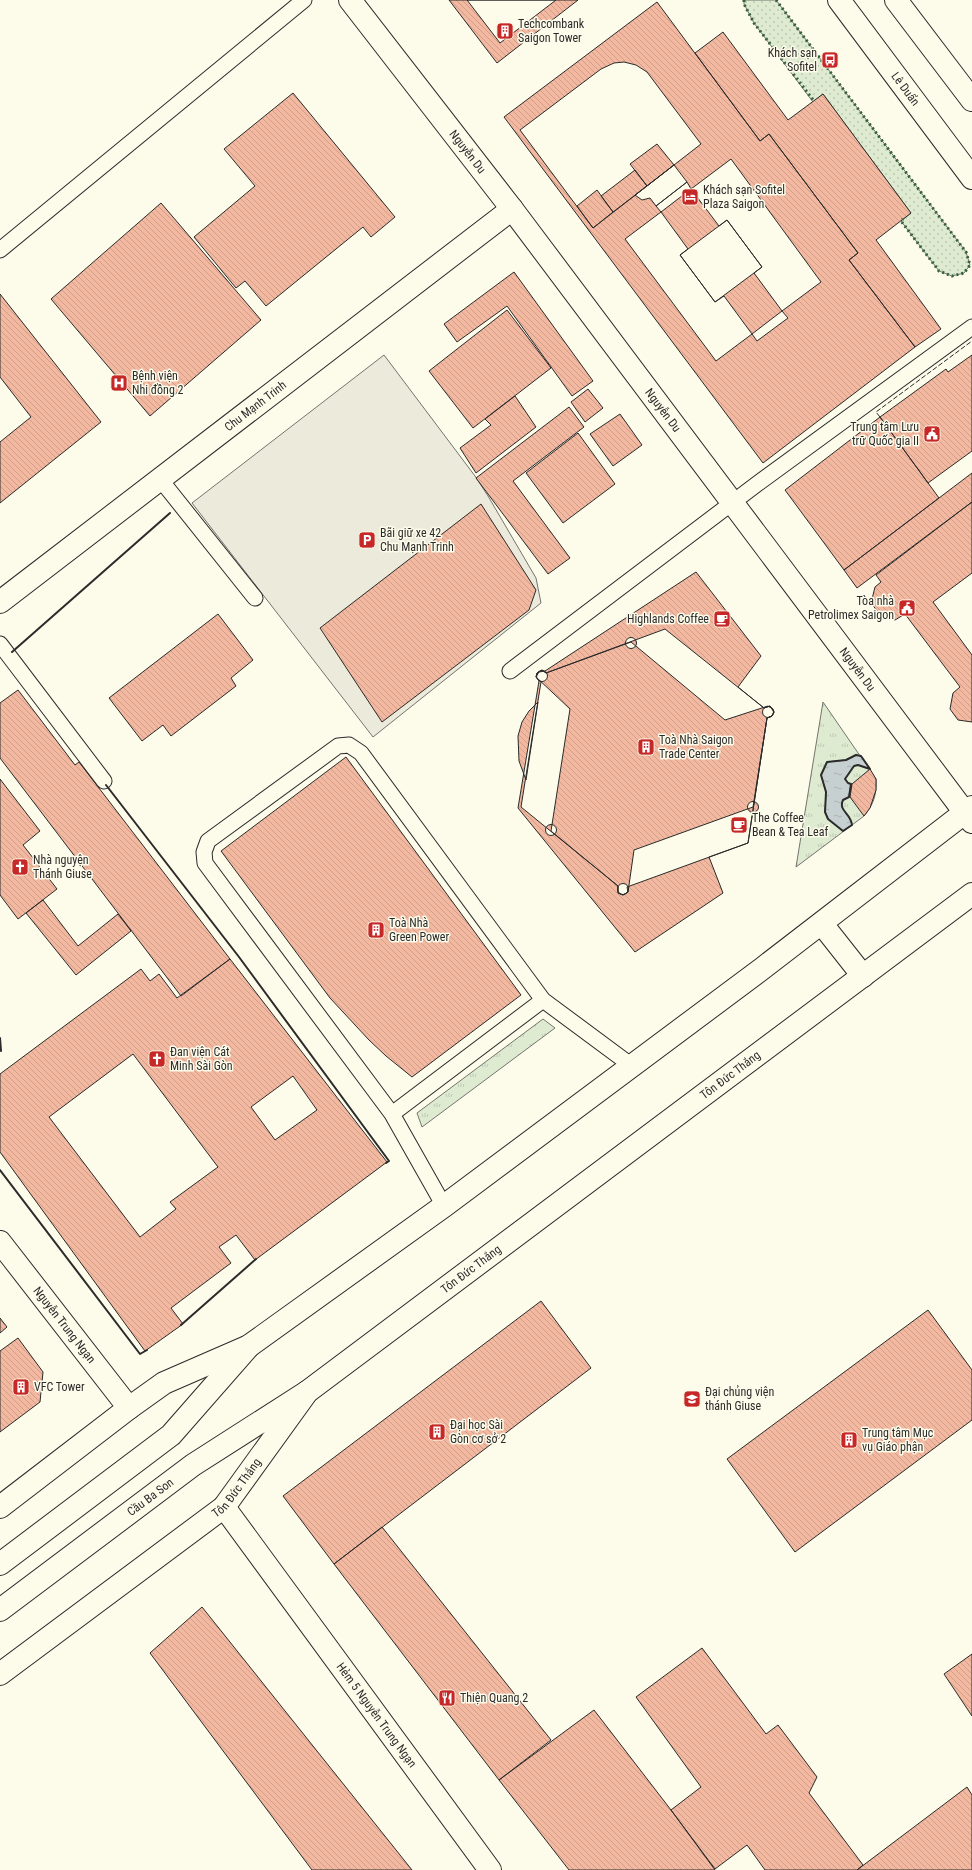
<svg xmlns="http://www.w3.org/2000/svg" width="972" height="1870" viewBox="0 0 972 1870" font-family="'Roboto Condensed',sans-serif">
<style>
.grass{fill:url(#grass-tufts);stroke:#74746e}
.garden{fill:url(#garden-dots);stroke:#74746e}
.parking{fill:#eceadb;stroke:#74746e}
.water{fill:url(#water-ripples);stroke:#74746e}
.building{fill:url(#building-back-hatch);stroke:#2b2b2b;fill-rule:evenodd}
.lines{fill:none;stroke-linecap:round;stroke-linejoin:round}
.service-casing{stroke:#2b2b2b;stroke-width:17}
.minor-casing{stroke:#2b2b2b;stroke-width:24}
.tertiary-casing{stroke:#2b2b2b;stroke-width:24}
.secondary-casing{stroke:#2b2b2b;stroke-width:24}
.primary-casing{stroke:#2b2b2b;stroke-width:24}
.service{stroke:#fdfbea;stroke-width:15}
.minor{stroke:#fdfbea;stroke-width:22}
.tertiary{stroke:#fdfbea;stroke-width:22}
.secondary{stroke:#fdfbea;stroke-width:22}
.primary{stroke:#fdfbea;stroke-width:22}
.hedge{stroke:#34623c;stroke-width:3;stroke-dasharray:2 3;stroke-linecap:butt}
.fence{stroke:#2b2b2b;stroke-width:1;stroke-dasharray:5 2;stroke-linecap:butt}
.wall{stroke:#2b2b2b;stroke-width:2}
.labels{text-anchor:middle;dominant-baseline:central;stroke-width:3;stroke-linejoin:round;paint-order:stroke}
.poi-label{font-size:12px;fill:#2b2b2b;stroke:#fdfbea;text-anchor:start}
.street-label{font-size:12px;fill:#2b2b2b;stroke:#fdfbea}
</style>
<defs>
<pattern id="grass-tufts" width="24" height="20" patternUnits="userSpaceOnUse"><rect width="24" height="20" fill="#deebd1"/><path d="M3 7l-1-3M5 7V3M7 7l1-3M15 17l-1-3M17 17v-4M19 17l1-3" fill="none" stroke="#bfcab4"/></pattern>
<pattern id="garden-dots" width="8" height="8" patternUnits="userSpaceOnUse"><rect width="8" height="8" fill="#deebd1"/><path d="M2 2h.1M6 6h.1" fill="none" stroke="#bfcab4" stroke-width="1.8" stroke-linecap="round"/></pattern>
<pattern id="water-ripples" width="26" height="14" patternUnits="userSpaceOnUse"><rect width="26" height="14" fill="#c7d0d0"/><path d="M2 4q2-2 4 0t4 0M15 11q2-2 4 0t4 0" fill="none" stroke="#abb3b3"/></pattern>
<pattern id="building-back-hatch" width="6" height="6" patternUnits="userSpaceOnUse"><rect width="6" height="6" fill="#f2b8a0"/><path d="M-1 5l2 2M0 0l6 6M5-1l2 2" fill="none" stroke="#d09e8a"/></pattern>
</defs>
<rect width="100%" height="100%" fill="#fdfbea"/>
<path class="grass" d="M823 702 876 779C877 794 874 804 864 816L796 867Z
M543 1019 555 1028 422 1127 417 1113Z"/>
<path class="garden" d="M744 0H776L966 252 970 265 964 273 952 276 939 271 901 221 911 213 823 94 813 102 754 23 744 4Z"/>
<path class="parking" d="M384 355 475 476 488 496 536 578 541 603 373 737 192 503Z"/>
<path class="water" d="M856 755 861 756 870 769 858 765 854 766 845 779 848 783 851 784 849 797 843 800C838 811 851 813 852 825L843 831 828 819 825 812 826 792 821 775 827 762 846 760Z"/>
<path class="building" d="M449 0H578L497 63Z
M467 0H556L500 43Z
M657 2 760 141 769 134 858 253 849 260 915 347 763 463 504 117Z
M723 32 788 120 823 94 911 213 876 240 941 329 915 347 849 260 858 253 769 134 760 141 695 53Z
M624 62 636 65 647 72 701 144 593 228 520 130 601 69 614 63Z
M293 93 395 217 371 237 363 227 266 306 245 281 236 288 194 237 255 186 224 149Z
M657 144 674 165 647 186 630 164Z
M731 159 821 282 782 311 788 318 757 341 752 334 716 361 625 239 661 212 656 206 687 182 691 189Z
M674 165 687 182 656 206 650 198 642 200 635 195Z
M635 170 647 186 613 212 601 196Z
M691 189 719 226 727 220 762 267 754 273 782 311 752 334 724 296 715 302 680 255 688 249 661 212Z
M597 190 613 212 593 228 577 206Z
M161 203 261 320 150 416 51 299Z
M727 220 762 267 715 302 680 255Z
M514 272 593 381 572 396 507 306 457 342 444 324Z
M0 294 101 422 0 503V442L31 417 0 377Z
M507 310 551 368 473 428 429 371Z
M972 355V451L928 483 880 417 946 369 948 372Z
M588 389 603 408 585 422 571 402Z
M515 396 536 427 476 473 460 448 491 425 485 419Z
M569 407 584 427 513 481 570 558 548 574 476 478Z
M620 414 642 445 613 466 590 434Z
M880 417 939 498 844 570 785 490Z
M578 433 615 484 563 523 526 473Z
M972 473V502L857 588 844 570Z
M972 502V573L933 602 972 655V722L958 720 950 709 953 693 960 687 905 614 895 620 881 616 871 603 875 587 881 582 876 575Z
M481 504 536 590 529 610 382 722 320 628Z
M696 572 761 656 738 687 764 708 770 706 774 712 772 716 767 718 748 843 709 857 723 893 635 952 518 808 539 681 536 677 539 672 545 671Z
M218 614 253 660 231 678 236 686 171 736 163 725 142 741 109 698Z
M665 629 764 708 770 706 774 712 772 716 767 718 748 843 627 887 628 892 623 895 618 893V886L521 807 541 682 536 677 537 673 542 670 546 673Z
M625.5 643a5.5 5.5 0 1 1 11 0a5.5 5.5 0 1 1-11 0Z
M631 642 725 720 768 706 773 709 774 712 772 716 767 718 753 807 634 850 628 892 623 895 618 893V886L551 831 570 709 536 677 537 673 542 670 546 673Z
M536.5 676a5.5 5.5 0 1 1 11 0a5.5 5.5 0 1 1-11 0Z
M18 690 75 765 79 762 230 959 181 996 0 758V703Z
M538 702 526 780 519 761 518 736 522 722 529 711Z
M762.5 712a5.5 5.5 0 1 1 11 0a5.5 5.5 0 1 1-11 0Z
M346 757 521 995 412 1077 386 1056 369 1040 330 998 221 851Z
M870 769 876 779V790L870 808 864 816 850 797 852 784Z
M0 779 40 831 23 845 57 889 18 919 0 895Z
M747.5 807a5.5 5.5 0 1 1 11 0a5.5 5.5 0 1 1-11 0Z
M545.5 830a5.5 5.5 0 1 1 11 0a5.5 5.5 0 1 1-11 0Z
M617.5 889a5.5 5.5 0 1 1 11 0a5.5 5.5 0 1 1-11 0Z
M43 900 78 946 118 914 131 931 76 975 26 913Z
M230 959 387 1162 255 1260 236 1235 219 1247 231 1263 171 1308 183 1324 145 1351 0 1152V1074L141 969 150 981 159 974 177 998ZM133 1054 218 1167 170 1202 176 1209 140 1237 49 1117ZM293 1076 317 1110 275 1140 251 1107Z
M541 1301 591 1368 334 1564 283 1496Z
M928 1310 972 1370V1420L795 1552 727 1459Z
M0 1318 7 1327 0 1333Z
M18 1338 43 1372 40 1402 0 1432V1351Z
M382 1527 551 1740 499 1780 334 1564Z
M202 1607 412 1870H312L150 1653Z
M702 1648 766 1734 778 1725 817 1777 809 1793 863 1865 857 1870H765L747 1845 715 1869 671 1810 701 1787 636 1697Z
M972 1654V1716L944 1674Z
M594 1710 671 1810 715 1870H569L499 1780Z
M967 1787 972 1795V1870H857Z"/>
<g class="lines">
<g class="service-casing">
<path id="service" d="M0 250 304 0
M160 479 255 598
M0 644 104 781
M510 671 757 484 972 327
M392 1114 205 863 204 852 208 841 338 746 349 745 361 753 543 1000
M444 1206 392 1114 543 1000 632 1066"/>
</g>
<g class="minor-casing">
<g id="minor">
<path id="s1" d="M0 602 512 209"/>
<path id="s2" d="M0 1242 129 1408"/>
<path id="s3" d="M224 1507 490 1870"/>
</g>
</g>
<g class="tertiary-casing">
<g id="tertiary">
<path id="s4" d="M350 0 512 209 972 822"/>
</g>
</g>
<g class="secondary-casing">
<g id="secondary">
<path id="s5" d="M839 0 972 178"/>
<path d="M896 0 972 100"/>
<path d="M0 1564 171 1435 249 1346"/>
<path id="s6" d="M0 1610 193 1465 307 1392"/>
</g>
</g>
<g class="primary-casing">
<g id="primary">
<path d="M822 924 863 976"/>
<path d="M0 1507 129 1408 164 1383 249 1346 444 1206 763 968 972 807"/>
<path id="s7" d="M0 1674 224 1507 307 1392 972 894"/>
</g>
</g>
<use href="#service" class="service"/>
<use href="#minor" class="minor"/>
<use href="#tertiary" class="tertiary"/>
<use href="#secondary" class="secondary"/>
<use href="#primary" class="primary"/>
<path class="hedge" d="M744 0V4L754 23 814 101
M776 0 966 252 970 265 964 273 952 276 939 271 901 221 903 219"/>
<path class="fence" d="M880 417 876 412 972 341"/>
<path class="wall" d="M12 652 170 513
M856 755 861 756 870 769 858 765 854 766 845 779 848 783 851 784 849 797 843 800C838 811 851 813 852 825L843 831 828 819 825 812 826 792 821 775 827 762 846 760Z
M106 785 239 957 389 1161 386 1163
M0 1038 1 1051
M0 1170 140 1354 147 1350
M181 1325 256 1259"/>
</g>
<defs>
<g id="building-square" transform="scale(0.9)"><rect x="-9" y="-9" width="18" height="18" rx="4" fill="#c62828" stroke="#fdfbea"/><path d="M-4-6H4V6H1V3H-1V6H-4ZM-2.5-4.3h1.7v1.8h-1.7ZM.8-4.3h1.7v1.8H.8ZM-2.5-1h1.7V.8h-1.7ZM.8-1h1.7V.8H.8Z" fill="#fff"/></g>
<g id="bus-square" transform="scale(0.9)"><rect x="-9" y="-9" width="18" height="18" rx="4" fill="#c62828" stroke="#fdfbea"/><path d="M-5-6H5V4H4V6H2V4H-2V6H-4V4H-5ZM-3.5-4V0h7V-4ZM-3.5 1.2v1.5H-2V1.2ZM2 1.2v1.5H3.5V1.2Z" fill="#fff"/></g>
<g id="hotel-square" transform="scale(0.9)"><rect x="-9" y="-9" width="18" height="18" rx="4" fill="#c62828" stroke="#fdfbea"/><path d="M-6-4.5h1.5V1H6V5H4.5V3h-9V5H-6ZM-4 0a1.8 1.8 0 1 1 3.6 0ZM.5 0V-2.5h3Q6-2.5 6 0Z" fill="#fff"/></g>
<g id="hospital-square" transform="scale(0.9)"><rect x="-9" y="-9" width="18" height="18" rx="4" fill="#c62828" stroke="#fdfbea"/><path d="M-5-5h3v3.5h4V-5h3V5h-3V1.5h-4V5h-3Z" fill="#fff"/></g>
<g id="civic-square" transform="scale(0.9)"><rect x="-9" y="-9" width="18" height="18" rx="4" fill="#c62828" stroke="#fdfbea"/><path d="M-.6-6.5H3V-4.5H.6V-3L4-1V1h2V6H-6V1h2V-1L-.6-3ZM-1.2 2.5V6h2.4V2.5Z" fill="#fff"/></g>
<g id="parking-square" transform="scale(0.9)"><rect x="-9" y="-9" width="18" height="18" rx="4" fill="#c62828" stroke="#fdfbea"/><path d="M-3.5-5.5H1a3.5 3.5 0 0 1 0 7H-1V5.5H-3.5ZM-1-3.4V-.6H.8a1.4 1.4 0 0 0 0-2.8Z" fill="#fff"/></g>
<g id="cafe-square" transform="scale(0.9)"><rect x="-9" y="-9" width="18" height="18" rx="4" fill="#c62828" stroke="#fdfbea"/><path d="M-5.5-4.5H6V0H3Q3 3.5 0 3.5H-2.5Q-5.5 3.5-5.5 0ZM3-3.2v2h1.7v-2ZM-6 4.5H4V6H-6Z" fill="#fff"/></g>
<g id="church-square" transform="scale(0.9)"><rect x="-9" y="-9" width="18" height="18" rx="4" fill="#c62828" stroke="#fdfbea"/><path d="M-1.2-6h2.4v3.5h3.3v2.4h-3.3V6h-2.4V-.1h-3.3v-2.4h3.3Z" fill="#fff"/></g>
<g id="university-square" transform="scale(0.9)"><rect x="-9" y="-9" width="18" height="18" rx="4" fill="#c62828" stroke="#fdfbea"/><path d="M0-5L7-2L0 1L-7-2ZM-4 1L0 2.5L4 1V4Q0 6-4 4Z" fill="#fff"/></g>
<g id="restaurant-square" transform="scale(0.9)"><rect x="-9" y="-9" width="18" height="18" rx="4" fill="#c62828" stroke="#fdfbea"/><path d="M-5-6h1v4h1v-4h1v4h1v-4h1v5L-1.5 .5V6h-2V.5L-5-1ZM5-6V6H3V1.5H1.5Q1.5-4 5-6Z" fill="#fff"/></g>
</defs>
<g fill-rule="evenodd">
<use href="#building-square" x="505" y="31"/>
<use href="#bus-square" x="830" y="60"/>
<use href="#hotel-square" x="690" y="197"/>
<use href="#hospital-square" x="119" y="383"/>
<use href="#civic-square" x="932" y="434"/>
<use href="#parking-square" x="367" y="540"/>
<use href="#civic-square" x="907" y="608"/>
<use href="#cafe-square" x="722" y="619"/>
<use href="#building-square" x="646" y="747"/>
<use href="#cafe-square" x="739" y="825"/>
<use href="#church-square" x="20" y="867"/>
<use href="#building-square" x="376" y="930"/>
<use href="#church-square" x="157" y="1059"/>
<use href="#building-square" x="21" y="1387"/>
<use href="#university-square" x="692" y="1399"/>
<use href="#building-square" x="437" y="1432"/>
<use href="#building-square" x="849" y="1440"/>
<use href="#restaurant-square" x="447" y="1698"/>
</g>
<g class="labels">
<g class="poi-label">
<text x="518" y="24">Techcombank<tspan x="518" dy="14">Saigon Tower</tspan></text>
<text x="817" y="53" text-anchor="end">Khách sạn<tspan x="817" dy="14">Sofitel</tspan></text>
<text x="703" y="190">Khách sạn Sofitel<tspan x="703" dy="14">Plaza Saigon</tspan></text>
<text x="132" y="376">Bệnh viện<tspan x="132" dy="14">Nhi đồng 2</tspan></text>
<text x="919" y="427" text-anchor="end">Trung tâm Lưu<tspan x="919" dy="14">trữ Quốc gia II</tspan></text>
<text x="380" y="533">Bãi giữ xe 42<tspan x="380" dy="14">Chu Mạnh Trinh</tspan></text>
<text x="894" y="601" text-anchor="end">Tòa nhà<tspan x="894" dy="14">Petrolimex Saigon</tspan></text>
<text x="709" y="619" text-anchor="end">Highlands Coffee</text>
<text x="659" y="740">Toà Nhà Saigon<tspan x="659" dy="14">Trade Center</tspan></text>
<text x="752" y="818">The Coffee<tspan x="752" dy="14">Bean &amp; Tea Leaf</tspan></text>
<text x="33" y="860">Nhà nguyện<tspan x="33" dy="14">Thánh Giuse</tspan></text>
<text x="389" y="923">Toà Nhà<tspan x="389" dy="14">Green Power</tspan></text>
<text x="170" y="1052">Đan viện Cát<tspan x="170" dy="14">Minh Sài Gòn</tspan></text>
<text x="34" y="1387">VFC Tower</text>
<text x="705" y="1392">Đại chủng viện<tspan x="705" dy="14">thánh Giuse</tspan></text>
<text x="450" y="1425">Đại học Sài<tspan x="450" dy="14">Gòn cơ sở 2</tspan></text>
<text x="862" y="1433">Trung tâm Mục<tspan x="862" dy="14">vụ Giáo phận</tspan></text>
<text x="460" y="1698">Thiện Quang 2</text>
</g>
<g class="street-label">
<text stroke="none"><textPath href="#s5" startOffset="111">Lê Duẩn</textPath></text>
<text stroke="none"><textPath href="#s4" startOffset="192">Nguyễn Du</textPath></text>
<text stroke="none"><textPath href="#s1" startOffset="322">Chu Mạnh Trinh</textPath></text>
<text stroke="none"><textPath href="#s4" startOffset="516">Nguyễn Du</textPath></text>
<text stroke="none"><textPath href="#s4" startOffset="840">Nguyễn Du</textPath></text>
<text stroke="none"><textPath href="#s7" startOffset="950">Tôn Đức Thắng</textPath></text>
<text stroke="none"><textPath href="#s7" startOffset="626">Tôn Đức Thắng</textPath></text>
<text stroke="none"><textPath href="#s2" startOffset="105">Nguyễn Trung Ngạn</textPath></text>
<text stroke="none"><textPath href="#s7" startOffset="302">Tôn Đức Thắng</textPath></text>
<text stroke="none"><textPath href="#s6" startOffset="188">Cầu Ba Son</textPath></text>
<text stroke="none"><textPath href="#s3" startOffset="258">Hẻm 5 Nguyễn Trung Ngạn</textPath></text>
</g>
</g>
</svg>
